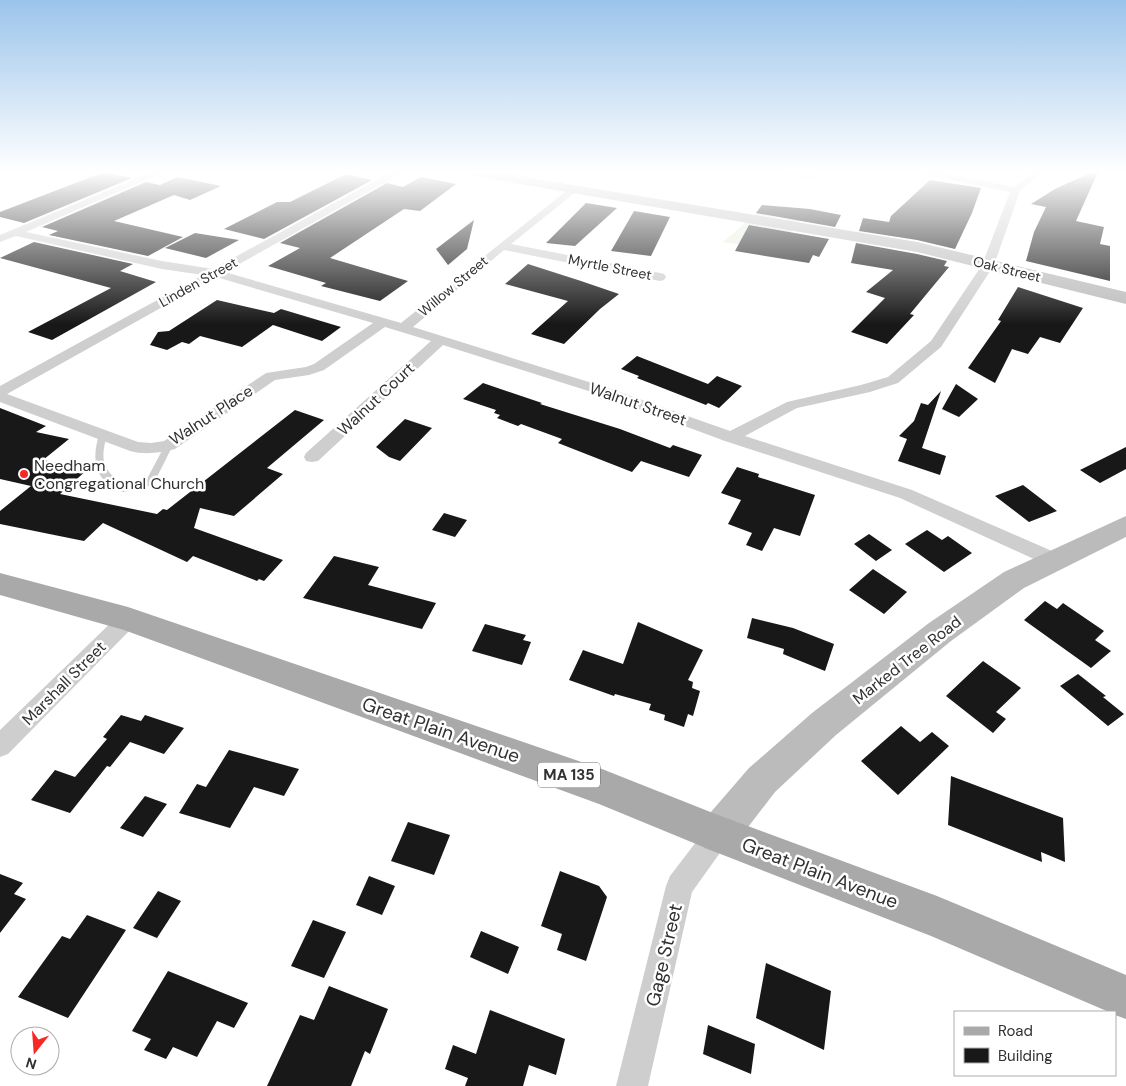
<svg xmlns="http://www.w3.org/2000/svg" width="1126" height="1086" viewBox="0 0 1126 1086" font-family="'DM Sans',sans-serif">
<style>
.green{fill:#e6efde}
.building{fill:#181818}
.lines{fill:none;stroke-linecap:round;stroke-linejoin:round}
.lane{fill:#cecece;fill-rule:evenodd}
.street{fill:#cecece;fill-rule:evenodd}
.secondary{fill:#bbb;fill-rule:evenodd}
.primary{fill:#a9a9a9;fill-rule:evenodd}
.poi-dot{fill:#f62725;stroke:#fff;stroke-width:2}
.labels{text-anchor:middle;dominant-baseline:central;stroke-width:5;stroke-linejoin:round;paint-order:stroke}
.far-street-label{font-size:14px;fill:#313131;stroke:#fff}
.shield{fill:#fff;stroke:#6f6f6f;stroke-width:1}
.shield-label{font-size:15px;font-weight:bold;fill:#313131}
.street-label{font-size:16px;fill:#313131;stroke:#fff}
.poi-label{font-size:16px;fill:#313131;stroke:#fff;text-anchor:start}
.near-street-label{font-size:19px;fill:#313131;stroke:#fff}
</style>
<rect width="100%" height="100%" fill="#fff"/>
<path class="green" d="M749 172H822V177L814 180Z
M759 211 776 218 800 220 777 251 723 242Z"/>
<path class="building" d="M104 172 132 178 24 223 0 217V212Z
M1092 172H1098L1076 221 1104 227 1100 244 1110 246V281L1026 261 1034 232 1046 207 1031 204 1055 189Z
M346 174 372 180 264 239 224 229 277 202H290Z
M177 177 221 186 190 200 174 195 114 221 183 237 148 256 49 235 58 231 42 227 146 182 160 185Z
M421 177 456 184 420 211 404 209 330 258 408 281 380 301 321 286 326 283 268 266 300 248 280 243 387 183 403 187Z
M930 180 981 188 972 213 955 249 917 240 859 231 863 218 889 222 891 216Z
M586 203 617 208 575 246 546 243Z
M762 205 810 209 841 215 835 227 756 213Z
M634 211 670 217 651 256 611 251Z
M474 220 467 249 448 265 436 249Z
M749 225 829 239 819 257 813 255 809 263 735 251Z
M195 233 239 240 206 258 165 248Z
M34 242 133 264 120 271 156 282 52 340 28 332 111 288 0 258Z
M856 243 917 254 947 261 944 266 949 267 910 314 914 315 887 344 851 332 885 298 866 292 893 270 851 263Z
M528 264 581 281 619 294 600 309 564 344 531 334 568 301 505 284Z
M1018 287 1083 308 1060 343 1040 337 1028 354 1012 349 995 383 968 368 1001 321 998 320Z
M217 300 274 313 281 309 341 327 322 341 273 325 242 347 200 336 189 344 182 342 167 350 150 345 158 332 169 331Z
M637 356 708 384 717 376 742 386 719 408 708 403 706 405 637 378 639 376 621 369Z
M483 383 542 403 540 404 620 429 670 448 673 445 702 455 689 477 641 461 632 472 558 443 562 439 521 424 518 426 497 418 500 415 494 413 496 410 463 399Z
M956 384 978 399 959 417 942 409Z
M941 391 922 448 946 456 940 475 898 461 907 439 899 436 914 421 921 403 928 405Z
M0 408 46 426 36 432 69 439 43 460 88 469 60 494 157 514 163 509 167 510 295 410 324 420 267 468 283 474 234 516 200 508 194 528 283 560 264 581 259 579 257 581 193 556 187 562 103 523 84 541 0 524V511L31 486 0 479Z
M405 419 432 428 400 461 389 457 376 447Z
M1126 447V469L1100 483 1080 470Z
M737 467 759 474 758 477 815 495 800 536 774 528 762 551 746 545 752 533 728 524 741 500 721 493Z
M1023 485 1057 511 1029 522 995 496Z
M444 513 467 520 455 537 432 530Z
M927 530 942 540 948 536 972 553 944 572 905 544Z
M869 534 892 550 876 561 854 544Z
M334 556 379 567 368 585 436 603 422 629 303 598Z
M873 569 907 592 884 614 849 590Z
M1045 601 1057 609 1063 603 1104 631 1095 640 1111 651 1091 668 1024 620Z
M752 618 793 628 834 644 825 671 783 654 784 649 747 638Z
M638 622 703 650 688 680 693 682 692 688 700 691 693 716 688 714 684 727 664 720 665 715 649 710 651 704 615 694 614 696 569 680 583 650 623 664Z
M485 624 526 635 523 640 531 642 522 665 472 651Z
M983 661 1021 688 996 712 1006 719 993 733 946 696Z
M1078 674 1106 696 1103 697 1124 714 1108 726 1060 686Z
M121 715 141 721 145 715 184 728 164 754 130 742 110 767 107 766 70 813 31 800 55 770 75 777 107 739 103 737Z
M901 726 920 742 932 732 949 746 898 795 861 761Z
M229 750 299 769 284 796 254 787 230 828 179 813 197 784 206 787Z
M951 776 1063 818 1065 862 1041 852 1042 862 948 825Z
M145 796 167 804 143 837 120 828Z
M408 822 450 835 434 875 391 861Z
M560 871 599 886 607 897 586 961 557 950 562 934 541 926Z
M0 874 23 883 14 894 26 899 0 933Z
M369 876 395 886 382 915 356 905Z
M158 891 181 901 157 938 133 928Z
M87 915 126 930 68 1018 18 997 62 936 70 939Z
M313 920 346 932 324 978 291 966Z
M481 931 519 947 508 974 470 957Z
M766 963 831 991 824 1050 756 1018Z
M168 971 248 1003 234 1028 217 1021 197 1057 173 1047 166 1059 144 1050 151 1039 132 1031Z
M329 986 388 1009 370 1054 365 1051 351 1086H267L300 1015 314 1020Z
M490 1010 565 1039 556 1075 529 1065 523 1086H465L468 1078 445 1069 453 1045 476 1054Z
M708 1025 755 1044 751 1074 703 1054Z"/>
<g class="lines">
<path class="lane" d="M103 432 107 435C100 460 102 470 125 486L137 484 147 479 166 443H172L173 445 154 483 142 489 123 492C95 483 91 460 99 435Z"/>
<path class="street" d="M152 172H164L26 232 162 261 213 269 391 172H401L400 174 225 272 401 323 571 187H577V191L511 244 660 273 664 274 666 277 664 280 660 281 504 250 413 327 608 388 730 431 787 402 861 385 888 377 931 341 982 265 1010 192 925 175 921 172H937L1014 187 1033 172H1042L1020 191 994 265 941 347 898 383 870 392 797 408 745 436 912 490 1061 555 1064 560 1061 565 1054 567 1047 565 900 498 725 441 598 394 443 345 318 461 312 462 306 461 304 457 306 453 431 341 385 327 324 370 309 375 275 380 175 449C160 453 145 455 130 451L0 402V386L203 275 162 269 16 236 0 242V235ZM216 277 373 323 314 364 306 367 266 373 164 441 151 443 138 442 7 394Z
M128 611 135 613 138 619 135 625 8 754 0 757V730L121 613Z
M718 821 727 825 731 834 727 843 692 892 648 1086H616L666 886 670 876 709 825Z"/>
<path class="secondary" d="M466 172H495L917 242 1126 292V304L917 252 473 176Z
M1126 516V537L1024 588 951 641 836 735 775 792 732 848 718 853 704 848 699 834 704 820 749 768 812 713 929 623 1004 572Z"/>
<path class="primary" d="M0 573 128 607 602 769 718 815 937 896 1126 975V1019L1115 1015V1012H1109L931 936 718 853 599 804 124 630 0 595Z"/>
</g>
<linearGradient id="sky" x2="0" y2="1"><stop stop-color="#9bc4eb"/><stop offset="0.53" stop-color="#fff"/><stop offset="1" stop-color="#fff" stop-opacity="0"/></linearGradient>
<rect width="1126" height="324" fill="url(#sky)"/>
<circle class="poi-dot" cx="24" cy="474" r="5"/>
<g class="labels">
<g class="far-street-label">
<text transform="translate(610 267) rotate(11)">Myrtle Street</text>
<text transform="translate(1007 269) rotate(14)">Oak Street</text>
<text transform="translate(198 282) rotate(-29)">Linden Street</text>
<text transform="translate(453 286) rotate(-40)">Willow Street</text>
</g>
<rect class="shield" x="538" y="762.5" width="62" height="25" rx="4"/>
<g class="shield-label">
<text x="569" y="775">MA 135</text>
</g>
<g class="street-label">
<text transform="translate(376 399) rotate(-43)">Walnut Court</text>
<text transform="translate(638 404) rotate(19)">Walnut Street</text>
<text transform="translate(211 415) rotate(-33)">Walnut Place</text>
<text transform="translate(907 660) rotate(-38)">Marked Tree Road</text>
<text transform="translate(64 683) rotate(-45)">Marshall Street</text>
</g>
<g class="poi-label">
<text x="34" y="465">Needham<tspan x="34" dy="18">Congregational Church</tspan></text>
</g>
<g class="near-street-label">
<text transform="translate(441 730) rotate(19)">Great Plain Avenue</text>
<text transform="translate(820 873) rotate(21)">Great Plain Avenue</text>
<text transform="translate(664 955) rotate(-77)">Gage Street</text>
</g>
</g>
<rect x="954" y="1011" width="162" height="65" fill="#ffffff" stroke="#adadad"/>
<rect x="964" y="1027" width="25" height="8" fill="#a9a9a9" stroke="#adadad"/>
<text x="998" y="1036" font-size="15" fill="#313131">Road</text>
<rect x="964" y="1048" width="25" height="15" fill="#181818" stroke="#adadad"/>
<text x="998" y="1061" font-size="15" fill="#313131">Building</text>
<g transform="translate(35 1051) rotate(197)"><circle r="24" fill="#ffffff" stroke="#adadad"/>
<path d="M0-4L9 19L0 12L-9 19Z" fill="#f62725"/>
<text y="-8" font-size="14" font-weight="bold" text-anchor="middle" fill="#313131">N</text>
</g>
</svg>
